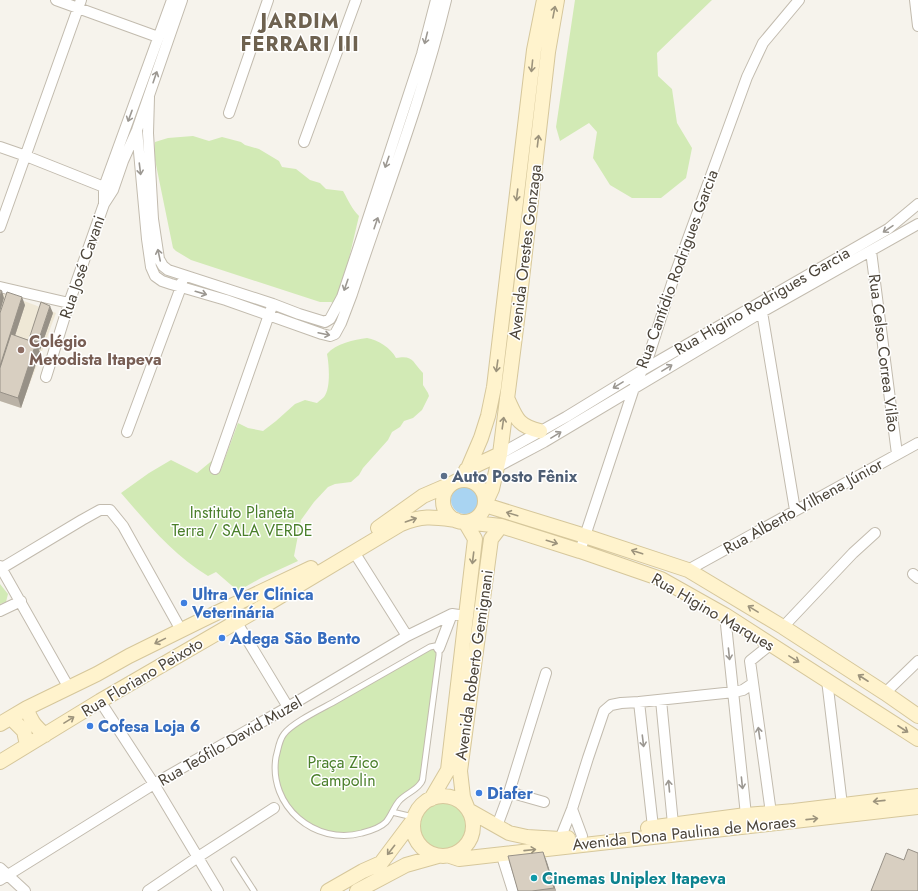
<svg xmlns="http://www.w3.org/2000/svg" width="918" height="891" viewBox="0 0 918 891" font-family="Jost,sans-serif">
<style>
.education{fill:#efe8d6}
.green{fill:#d2eab5}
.water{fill:#a9d4f2}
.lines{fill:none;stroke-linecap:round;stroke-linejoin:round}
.service-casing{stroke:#c2bbae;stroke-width:7}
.minor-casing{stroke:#c2bbae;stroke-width:12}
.secondary-casing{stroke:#d6c79b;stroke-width:16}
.service{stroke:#fff;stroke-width:5}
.minor{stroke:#fff;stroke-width:10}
.secondary{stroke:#fff3cd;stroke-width:14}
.wall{fill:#bab2a6}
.shaded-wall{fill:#979187}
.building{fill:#d8cfc1;stroke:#979187}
.oneway{stroke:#9c937c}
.oneway2{stroke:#9c9892}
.education-dot{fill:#8d6e63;stroke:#fff;stroke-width:1.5}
.service-dot{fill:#5c6f8a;stroke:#fff;stroke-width:1.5}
.shop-dot{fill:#3f7fe0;stroke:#fff;stroke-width:1.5}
.culture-dot{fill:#0f9aa8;stroke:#fff;stroke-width:1.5}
.labels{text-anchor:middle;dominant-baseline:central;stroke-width:3;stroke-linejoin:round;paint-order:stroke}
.street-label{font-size:16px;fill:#4b4439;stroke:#fff}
.education-label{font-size:16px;font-weight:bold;fill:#785e54;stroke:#fff;text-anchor:start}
.service-label{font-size:16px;font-weight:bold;fill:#4e5e75;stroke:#fff;text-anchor:start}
.park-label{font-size:16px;fill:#4a7f2a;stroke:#fff}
.shop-label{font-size:16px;font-weight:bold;fill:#366cbe;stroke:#fff;text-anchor:start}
.culture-label{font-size:16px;font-weight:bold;fill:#0d838f;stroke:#fff;text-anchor:start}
.district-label{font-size:20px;font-weight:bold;letter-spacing:1px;fill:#6e6250;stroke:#fff}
</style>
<rect width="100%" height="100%" fill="#f6f3ec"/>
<path class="education" d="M0 292 56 313 21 408 0 401Z"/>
<path class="green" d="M575 0H712L657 53 658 76 672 89 677 123 692 148 686 178 661 198H632L610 185 593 158 597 132 589 123 560 141 556 127Z
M193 136 209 141 222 137 241 142 245 145 259 149 279 161 282 167 296 169 310 180 320 183 326 189 343 191C348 200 352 209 359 216L338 305 331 302H320L191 260 176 251 173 248 154 155 155 142 168 138Z
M367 338C378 340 391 348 396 358 414 355 412 362 423 373V385L428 393 429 396 422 410 413 418 404 421 400 427 392 432 388 440 363 468 359 475 351 482 335 484 328 487 314 502 301 520 294 556 298 561 261 578 238 591 216 572 208 576C173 555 148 524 121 493L149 473 171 460 197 473 214 459 221 469 238 423 248 428 263 431 276 421 295 404 305 400 317 403C319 401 322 399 324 397 331 388 329 364 327 354 336 343 354 340 367 338Z
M0 584 8 594 6 602 0 604Z
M430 648H438L420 784 405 794 385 822 370 831 354 835 317 830 287 806 279 788 276 765 284 734 297 724Z
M420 825a25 25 0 1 1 50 0a25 25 0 1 1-50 0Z"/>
<path class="water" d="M451 500a14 14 0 1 1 28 0a14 14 0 1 1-28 0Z"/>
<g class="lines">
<g class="service-casing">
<path id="service" d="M435 646 439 648V655L423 776C423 778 422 782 420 784 415 791 405 794 399 801 394 807 391 816 386 822 380 828 370 831 362 833 315 846 268 806 276 757 278 750 279 740 284 734 292 723 319 710 332 703 365 684 397 666 430 647Z
M392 812 413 817
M234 860 254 891"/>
</g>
<g class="minor-casing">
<path id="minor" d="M56 0 158 37
M915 0 918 26
M149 97 148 133 153 219 159 259 163 266 168 270 273 304 299 314 325 322 330 319 342 297 358 249 422 54 436 0
M229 113 268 0
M137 130 147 239 151 267 155 276 162 281 171 284 226 300 322 334 330 336 335 334 341 323 352 294C384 196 422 100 446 0
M304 142 356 0
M0 147 26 156 109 189
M104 204V187L172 0
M0 227 81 0
M871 251 897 454
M0 287 69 303
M762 312 795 510
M46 377 69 303 104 204 113 190 123 161 137 130 182 0
M127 432 181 287 182 282
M500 454 566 417 641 371 888 229 918 204
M497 467 544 442 762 312 918 224
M215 469 271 309
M580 551 634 388 649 355 674 277 747 77 763 43 799 0
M354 552 407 636
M0 566 69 688
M2 568 82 520 100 510H110L123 526 181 630
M688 570 918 443
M913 574 918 578
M0 611 21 601
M725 615 746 815
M236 621 288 707
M783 627 853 553 875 533
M771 644 750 661 771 813
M439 648 452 614
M827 680 842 805
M885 693 918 661
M661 700 673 824
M100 701 154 784 218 891
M639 702 653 827
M509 792 544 802
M572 809 582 836
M497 826 507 799 546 673
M560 839 572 809 588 758 604 711 611 705 621 703 639 702 734 692 743 690 752 684
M501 853 513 891
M0 868 25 891
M0 880 154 784 288 707 407 636 452 614 466 616
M148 891 198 857 274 808"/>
</g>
<g class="secondary-casing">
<path id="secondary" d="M507 398C516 417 517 426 540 431
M466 470 500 454
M443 501a21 21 0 1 1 42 0a21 21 0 1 1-42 0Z
M463 480 481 438 488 416 494 387 534 50 544 0
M486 502 492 489 500 454 519 305 548 52 557 0
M485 505 585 536 688 570 783 627 885 693 918 716
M465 522 501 526 580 551 661 579 725 615 918 739
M378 528 423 496 453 483
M27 708C30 721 35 726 45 735
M11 718 24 731 27 745
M0 724 27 708 97 674 129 656 208 617 311 568
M0 762 100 701 269 603 401 524C423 515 433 517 456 520
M413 826a30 30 0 1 1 60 0a30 30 0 1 1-60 0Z
M431 799 448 770 475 539 465 522
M467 807 463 797 460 771 491 539 501 526
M470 811 509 833 527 837 560 839 568 838
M648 828 746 815 794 811 918 796
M450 856 459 859 918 807
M328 891 363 871 381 863 414 819
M357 891 406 865 438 856"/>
</g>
<use href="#service" class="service"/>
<use href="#minor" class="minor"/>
<use href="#secondary" class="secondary"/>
</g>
<path class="wall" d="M25 305 15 336 29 340V339L53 313 40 350 38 349 40 352 21 408 0 401V313Z
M543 852 556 891H518Z"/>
<path class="shaded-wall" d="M2 291 4 298 0 312V296Z
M22 297 25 305 0 381V366Z
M50 306 53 313 40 350 38 342Z
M36 343 40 352 21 408 18 398Z
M543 852 547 862 556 891 554 888Z"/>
<path class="building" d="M0 290 2 291 0 296Z
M7 292 22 297 0 366V313Z
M41 302 50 306 38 342 29 339Z
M11 334 36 343 18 398 0 392V368Z
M908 849 918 853V891H871L886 853 904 860Z
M543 852 554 888 532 891H518L508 856Z"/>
<defs><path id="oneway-shaft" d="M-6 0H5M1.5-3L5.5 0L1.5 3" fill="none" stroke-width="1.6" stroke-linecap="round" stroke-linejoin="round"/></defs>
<g class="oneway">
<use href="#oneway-shaft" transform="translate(554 12) rotate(-79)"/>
<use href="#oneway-shaft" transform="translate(532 66) rotate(96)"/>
<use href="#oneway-shaft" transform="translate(538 141) rotate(-83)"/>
<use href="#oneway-shaft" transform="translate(517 195) rotate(97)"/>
<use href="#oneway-shaft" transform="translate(497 366) rotate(98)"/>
<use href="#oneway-shaft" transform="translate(503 423) rotate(-82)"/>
<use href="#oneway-shaft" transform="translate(512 514) rotate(-163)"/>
<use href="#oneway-shaft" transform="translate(411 520) rotate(-19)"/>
<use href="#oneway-shaft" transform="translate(552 542) rotate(17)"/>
<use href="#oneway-shaft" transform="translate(637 552) rotate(-162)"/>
<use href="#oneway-shaft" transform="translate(473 558) rotate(97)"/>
<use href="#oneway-shaft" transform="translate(753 609) rotate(-149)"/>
<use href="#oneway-shaft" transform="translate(160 641) rotate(154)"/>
<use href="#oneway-shaft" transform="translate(794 659) rotate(32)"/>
<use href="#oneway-shaft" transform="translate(863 678) rotate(-147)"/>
<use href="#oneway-shaft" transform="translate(69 720) rotate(-32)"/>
<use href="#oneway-shaft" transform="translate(903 729) rotate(33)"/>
<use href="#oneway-shaft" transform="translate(879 801) rotate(174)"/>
<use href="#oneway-shaft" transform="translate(812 819) rotate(-6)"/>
<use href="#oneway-shaft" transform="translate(391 850) rotate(128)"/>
<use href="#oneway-shaft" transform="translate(530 850) rotate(-6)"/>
</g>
<g class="oneway2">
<use href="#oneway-shaft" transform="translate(426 38) rotate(104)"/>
<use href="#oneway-shaft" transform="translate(155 77) rotate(-71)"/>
<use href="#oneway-shaft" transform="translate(130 116) rotate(110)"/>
<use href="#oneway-shaft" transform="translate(387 162) rotate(109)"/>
<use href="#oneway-shaft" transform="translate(140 169) rotate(83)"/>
<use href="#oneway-shaft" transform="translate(376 223) rotate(-71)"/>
<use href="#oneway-shaft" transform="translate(888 229) rotate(146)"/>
<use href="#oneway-shaft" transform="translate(159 255) rotate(-102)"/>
<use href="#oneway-shaft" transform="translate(346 285) rotate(109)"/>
<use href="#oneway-shaft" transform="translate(201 293) rotate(16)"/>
<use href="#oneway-shaft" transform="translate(324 334) rotate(12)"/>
<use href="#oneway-shaft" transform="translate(667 368) rotate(-31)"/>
<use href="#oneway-shaft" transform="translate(618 385) rotate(148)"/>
<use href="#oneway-shaft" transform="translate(556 435) rotate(-31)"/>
<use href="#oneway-shaft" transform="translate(729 654) rotate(84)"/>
<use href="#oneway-shaft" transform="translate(759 733) rotate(-98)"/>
<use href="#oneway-shaft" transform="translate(643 741) rotate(83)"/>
<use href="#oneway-shaft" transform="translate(742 783) rotate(84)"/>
<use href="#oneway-shaft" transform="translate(669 786) rotate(-95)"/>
</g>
<circle class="education-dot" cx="21" cy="350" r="4"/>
<circle class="service-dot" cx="444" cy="476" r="4"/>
<g class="shop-dot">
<circle cx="184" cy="603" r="4"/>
<circle cx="222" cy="638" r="4"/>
<circle cx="90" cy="726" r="4"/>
<circle cx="479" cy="793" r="4"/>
</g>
<circle class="culture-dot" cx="534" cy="878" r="4"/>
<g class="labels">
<g class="street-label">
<text transform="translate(525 252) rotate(-83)">Avenida Orestes Gonzaga</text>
<text transform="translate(82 267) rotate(-71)">Rua José Cavani</text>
<text transform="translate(677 269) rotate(-70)">Rua Cantídio Rodrigues Garcia</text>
<text transform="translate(762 301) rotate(-30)">Rua Higino Rodrigues Garcia</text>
<text transform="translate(884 353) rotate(83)">Rua Celso Correa Vilão</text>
<text transform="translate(803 506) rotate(-29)">Rua Alberto Vilhena Júnior</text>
<text transform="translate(713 612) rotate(30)">Rua Higino Marques</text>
<text transform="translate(474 665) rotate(-82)">Avenida Roberto Gemignani</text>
<text transform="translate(142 677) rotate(-31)">Rua Floriano Peixoto</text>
<text transform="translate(230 741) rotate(-30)">Rua Teófilo David Muzel</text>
<text transform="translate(684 833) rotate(-6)">Avenida Dona Paulina de Moraes</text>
</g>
<g class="education-label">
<text x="29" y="341">Colégio<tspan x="29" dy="18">Metodista Itapeva</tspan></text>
</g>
<g class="service-label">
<text x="452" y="476">Auto Posto Fênix</text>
</g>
<g class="park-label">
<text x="242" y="512">Instituto Planeta<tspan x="242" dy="18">Terra / SALA VERDE</tspan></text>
<text x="343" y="762">Praça Zico<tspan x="343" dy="18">Campolin</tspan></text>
</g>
<g class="shop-label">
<text x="192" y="594">Ultra Ver Clínica<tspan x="192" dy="18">Veterinária</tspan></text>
<text x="230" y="638">Adega São Bento</text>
<text x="98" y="726">Cofesa Loja 6</text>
<text x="487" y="793">Diafer</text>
</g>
<g class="culture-label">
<text x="542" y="878">Cinemas Uniplex Itapeva</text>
</g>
<g class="district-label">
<text x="300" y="21">JARDIM<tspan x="300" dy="23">FERRARI III</tspan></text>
</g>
</g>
</svg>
